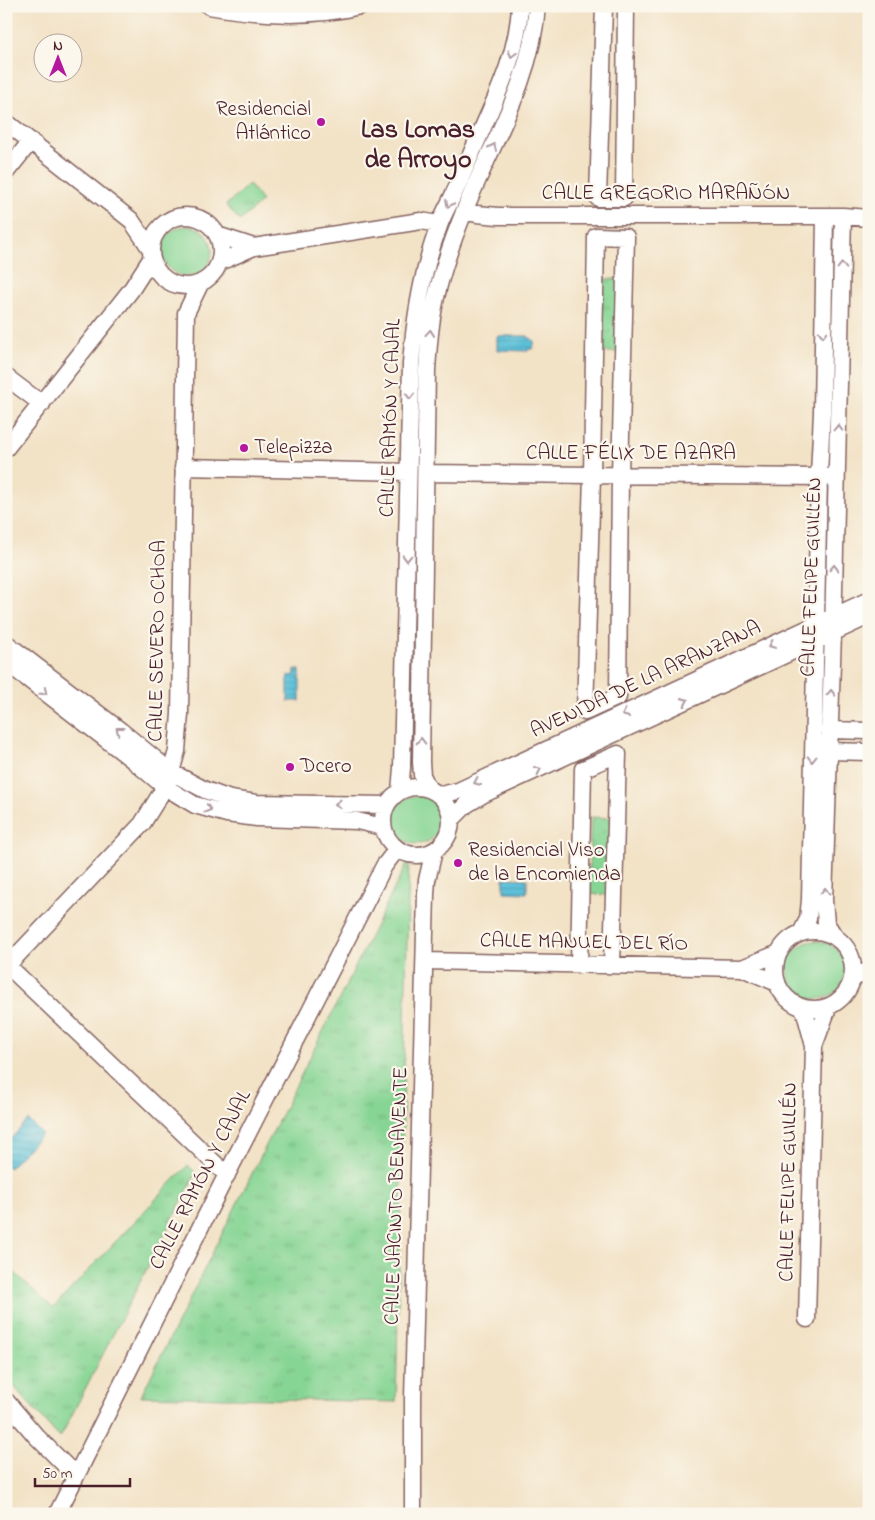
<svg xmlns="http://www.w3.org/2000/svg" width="875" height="1520" viewBox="0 0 875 1520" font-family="'Indie Flower',sans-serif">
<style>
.green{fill:#87d594;stroke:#687a60}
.park{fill:url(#park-tufts);stroke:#687a60}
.water{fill:url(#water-rules);stroke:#537082}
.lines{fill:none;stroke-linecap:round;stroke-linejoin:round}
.minor-casing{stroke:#856361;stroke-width:19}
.minor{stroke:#fff;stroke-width:16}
.oneway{stroke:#ae9aa0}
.poi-dot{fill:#b5179e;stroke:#fbf7ec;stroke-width:2}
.labels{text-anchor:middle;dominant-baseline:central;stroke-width:4.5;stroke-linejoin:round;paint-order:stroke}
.poi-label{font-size:21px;fill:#4a1f2b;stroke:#fbf7ec;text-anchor:start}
.street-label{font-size:21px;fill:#4a1f2b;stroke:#fbf7ec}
.district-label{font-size:26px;font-weight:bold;fill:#4a1f2b;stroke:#fbf7ec}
</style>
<defs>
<pattern id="park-tufts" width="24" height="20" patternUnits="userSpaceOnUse" patternTransform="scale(1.25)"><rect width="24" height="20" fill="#87d594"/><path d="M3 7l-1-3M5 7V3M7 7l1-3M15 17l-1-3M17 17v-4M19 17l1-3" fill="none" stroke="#76b680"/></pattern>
<pattern id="water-rules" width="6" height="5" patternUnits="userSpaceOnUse" patternTransform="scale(1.25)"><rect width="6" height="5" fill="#5cc1d9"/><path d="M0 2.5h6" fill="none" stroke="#52a5ba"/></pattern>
</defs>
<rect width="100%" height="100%" fill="#fbf7ec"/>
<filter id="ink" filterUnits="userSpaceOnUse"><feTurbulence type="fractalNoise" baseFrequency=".02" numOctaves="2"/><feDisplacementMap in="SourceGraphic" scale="10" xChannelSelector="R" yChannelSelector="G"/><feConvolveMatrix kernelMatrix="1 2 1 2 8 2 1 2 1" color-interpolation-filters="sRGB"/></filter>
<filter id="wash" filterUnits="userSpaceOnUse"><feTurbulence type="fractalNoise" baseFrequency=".0096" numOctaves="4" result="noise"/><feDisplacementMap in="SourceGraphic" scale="20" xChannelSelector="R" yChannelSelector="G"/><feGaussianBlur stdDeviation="1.12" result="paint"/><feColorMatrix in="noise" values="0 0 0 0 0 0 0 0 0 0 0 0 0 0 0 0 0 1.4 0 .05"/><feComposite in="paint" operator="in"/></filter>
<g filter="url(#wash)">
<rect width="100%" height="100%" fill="#f2e2c6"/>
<path class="green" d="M162 251a25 25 0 1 1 50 0a25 25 0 1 1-50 0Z
M393 820a24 24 0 1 1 48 0a24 24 0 1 1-48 0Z
M787 970a29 29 0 1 1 58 0a29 29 0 1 1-58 0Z"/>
<path class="park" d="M249 184 262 201 240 221 226 205Z
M602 279H623L622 352H601Z
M591 817 611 818 609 895 588 894Z
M409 859 396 1402 141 1396Z
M188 1165 196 1173 60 1438 22 1396 6 1376V1265L53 1308Z"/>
<path class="water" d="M497 336H528V338H531L534 341V345L532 349H528V351L497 350Z
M295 669 300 670V701H288V676L295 675Z
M504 878 527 879V893L504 892Z
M28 1120 42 1134 9 1168 6 1165V1144Z"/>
</g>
<g filter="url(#ink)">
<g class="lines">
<g class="minor-casing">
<path id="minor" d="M209 6C260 15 310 18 360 6
M604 6 598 198H624L626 6
M6 122 131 220 150 248
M6 172 31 141
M464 211 477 214 498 216H843L869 218
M151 251a35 35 0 1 1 70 0a35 35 0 1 1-70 0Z
M217 235 254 247
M596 236 626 237 620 475 618 697 585 712 592 475Z
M220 262 254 247 421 221 439 224
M6 377 42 404
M6 448 131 290 151 259
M183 467 408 472
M426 473 592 475 828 477
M6 643 121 731 171 772 205 790 230 799 256 803 386 805
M6 662 134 761 165 787 195 805 227 814 257 818 357 821 383 827
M829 730 869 731
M829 751 869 752
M383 821a34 34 0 1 1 68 0a34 34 0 1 1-68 0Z
M428 788 422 775 421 762 427 370C428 355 429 340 431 325 436 286 449 249 464 212 491 143 532 82 537 6
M400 791 402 768 411 363C415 316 422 270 439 226 443 214 450 203 455 191 465 169 474 147 484 125 501 87 518 49 520 6
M440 795 458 791 869 600
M451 820 466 805 484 794 869 616
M775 970a39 39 0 1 1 78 0a39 39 0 1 1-78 0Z
M801 933 808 919 810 900 819 476 822 412 825 216
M835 937 826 923 824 900 833 633 843 216
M425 961 742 968 777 983
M6 964 227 1175
M579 965 583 769 618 754 612 965
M6 967 142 824 165 787 171 772 177 751 180 714 186 313 200 284
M742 968 779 953
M852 979 869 970
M804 1009 814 1046 807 1319
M814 1046 828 1008
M6 1401 36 1436 76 1476
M57 1514 219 1190 384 866 397 849
M413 1514V1399L426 894 427 880 434 851"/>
</g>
<use href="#minor" class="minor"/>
</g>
<defs><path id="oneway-chevron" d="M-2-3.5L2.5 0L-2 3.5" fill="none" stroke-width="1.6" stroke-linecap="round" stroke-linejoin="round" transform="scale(1.25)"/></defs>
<g class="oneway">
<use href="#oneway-chevron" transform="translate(512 54) rotate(106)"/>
<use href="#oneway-chevron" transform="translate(493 147) rotate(-66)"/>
<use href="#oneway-chevron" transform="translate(449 204) rotate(116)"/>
<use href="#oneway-chevron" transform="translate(842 266) rotate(-89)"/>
<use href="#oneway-chevron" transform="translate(430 333) rotate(-85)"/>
<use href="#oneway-chevron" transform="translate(823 334) rotate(91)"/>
<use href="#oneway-chevron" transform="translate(410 396) rotate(91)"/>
<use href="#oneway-chevron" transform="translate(838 428) rotate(-89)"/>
<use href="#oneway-chevron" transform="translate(407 558) rotate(91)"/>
<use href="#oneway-chevron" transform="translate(834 568) rotate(-88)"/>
<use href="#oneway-chevron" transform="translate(772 645) rotate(155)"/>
<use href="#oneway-chevron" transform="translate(44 692) rotate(39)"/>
<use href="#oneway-chevron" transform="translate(831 693) rotate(-88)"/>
<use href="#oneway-chevron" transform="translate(685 701) rotate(-25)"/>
<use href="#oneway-chevron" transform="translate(625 714) rotate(155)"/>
<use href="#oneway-chevron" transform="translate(119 730) rotate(-142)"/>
<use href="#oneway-chevron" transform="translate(421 741) rotate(-89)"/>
<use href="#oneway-chevron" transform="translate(812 759) rotate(91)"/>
<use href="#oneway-chevron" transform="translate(538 770) rotate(-25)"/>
<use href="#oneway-chevron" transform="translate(477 782) rotate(155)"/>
<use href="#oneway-chevron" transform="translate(338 804) rotate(-179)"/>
<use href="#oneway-chevron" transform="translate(208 809) rotate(16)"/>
<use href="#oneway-chevron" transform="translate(825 891) rotate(-88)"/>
</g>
</g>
<g class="poi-dot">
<circle cx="321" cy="122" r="5"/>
<circle cx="244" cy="448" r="5"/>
<circle cx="290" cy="767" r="5"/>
<circle cx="458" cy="863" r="5"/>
</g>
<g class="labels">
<g class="poi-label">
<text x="311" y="110" text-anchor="end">Residencial<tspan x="311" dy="24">Atlántico</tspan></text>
<text x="254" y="448">Telepizza</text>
<text x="300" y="767">Dcero</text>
<text x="468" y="851">Residencial Viso<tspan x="468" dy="24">de la Encomienda</tspan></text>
</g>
<g class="street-label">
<text x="666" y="194">CALLE GREGORIO MARAÑÓN</text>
<text transform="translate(391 418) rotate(-88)">CALLE RAMÓN Y CAJAL</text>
<text x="631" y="454">CALLE FÉLIX DE AZARA</text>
<text transform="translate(812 577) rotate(-88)">CALLE FELIPE GUILLÉN</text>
<text transform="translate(158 641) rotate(-89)">CALLE SEVERO OCHOA</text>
<text transform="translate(646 680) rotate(-25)">AVENIDA DE LA ARANZANA</text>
<text transform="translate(584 943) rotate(1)">CALLE MANUEL DEL RÍO</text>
<text transform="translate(201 1180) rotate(-63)">CALLE RAMÓN Y CAJAL</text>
<text transform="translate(789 1182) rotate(-89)">CALLE FELIPE GUILLÉN</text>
<text transform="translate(397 1196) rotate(-88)">CALLE JACINTO BENAVENTE</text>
</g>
<g class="district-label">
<text x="418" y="131">Las Lomas<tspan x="418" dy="30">de Arroyo</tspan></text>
</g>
</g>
<rect width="875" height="1520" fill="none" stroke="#fbf7ec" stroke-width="25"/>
<g transform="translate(58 58)"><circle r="24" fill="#fbf7ec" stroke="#b4a19f"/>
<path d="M0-4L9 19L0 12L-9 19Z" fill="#b5179e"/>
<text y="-8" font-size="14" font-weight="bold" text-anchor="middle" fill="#4a1f2b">N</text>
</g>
<path d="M35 1478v8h95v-8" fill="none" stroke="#4a1f2b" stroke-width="2.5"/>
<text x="42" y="1478" font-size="15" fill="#4a1f2b" stroke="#fbf7ec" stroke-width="4" paint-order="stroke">50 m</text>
</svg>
